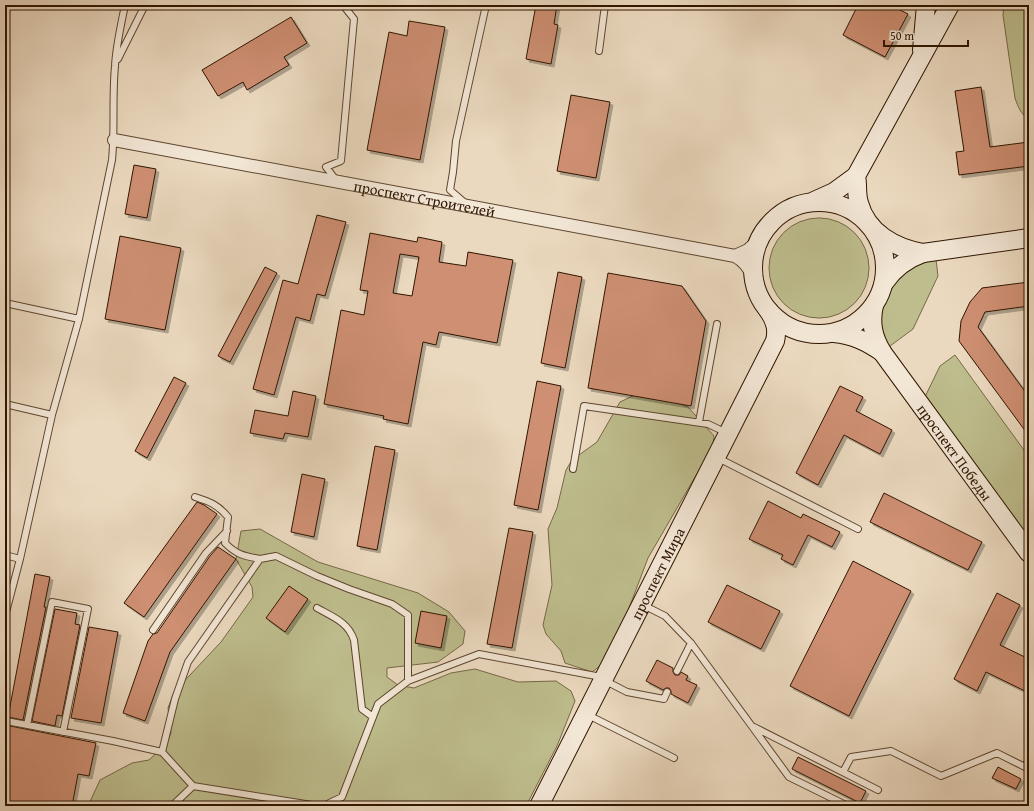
<svg xmlns="http://www.w3.org/2000/svg" width="1034" height="811" viewBox="0 0 1034 811" font-family="'Gentium Book Plus',serif">
<style>
.green{fill:#bebd8d;stroke:#766946}
.building{fill:#ce8f73;stroke:#2f1500;fill-rule:evenodd;filter:url(#shadow)}
.lines{fill:none;stroke-linecap:round;stroke-linejoin:round}
.lane-casing{stroke:#5e4630;stroke-width:8}
.street-casing{stroke:#5e4630;stroke-width:14}
.secondary-casing{stroke:#2f1500;stroke-width:20}
.lane{stroke:#f2e6d5;stroke-width:6}
.street{stroke:#f2e6d5;stroke-width:12}
.secondary{stroke:#f2e6d5;stroke-width:18}
.labels{text-anchor:middle;dominant-baseline:central;stroke-width:3;stroke-linejoin:round;paint-order:stroke}
.street-label{font-size:15px;fill:#2f1500;stroke:#f2e6d5}
</style>
<defs>
<filter id="shadow"><feDropShadow dx="3" dy="3" stdDeviation="0" flood-color="#0004"/></filter>
</defs>
<rect width="100%" height="100%" fill="#ebd9bf"/>
<filter id="stains"><feTurbulence type="fractalNoise" baseFrequency=".005" numOctaves="4"/><feColorMatrix values="0 0 0 0 .2 0 0 0 0 .09 0 0 0 0 .02 0 0 0 .5 -.17"/></filter>
<radialGradient id="worn" r=".72"><stop offset=".6" stop-color="#630" stop-opacity="0"/><stop offset="1" stop-color="#630" stop-opacity=".3"/></radialGradient>
<path class="green" d="M1004 5H1029V120C1021 114 1018 107 1015 98L1003 15Z
M769 268a50 50 0 1 1 100 0a50 50 0 1 1-100 0Z
M935 251 938 276 913 329 882 352 874 305 880 295 884 283Z
M955 355 1029 457V553L921 405 940 366Z
M653 393 688 407 714 436 713 446 648 558 615 645 605 662 592 672 565 663 561 651 546 634 543 625 552 585 548 529 557 508 566 470 572 460 597 442 620 402 637 394Z
M260 529 318 562 418 593 449 612 465 631 463 644 438 662 387 668V677L398 685 414 688 451 673 475 669 518 682 556 681 571 691 575 701 557 746 526 806H88L100 780 132 763 149 760 167 743 171 733 168 708 174 692 221 642 253 597 252 587 236 559 241 531Z"/>
<path class="building" d="M536 5H557L554 24 558 25 551 64 526 59Z
M858 5H890L908 14 885 57 843 35Z
M291 17 307 43 284 57 289 65 247 90 243 82 218 96 202 70Z
M409 21 445 27 420 160 367 150 389 32 407 36Z
M981 87 990 147 1029 142V166L959 175 956 152 964 151 955 91Z
M571 95 610 102 596 178 557 171Z
M134 165 156 169 147 218 125 214Z
M317 215 346 222 325 296 317 294 310 321 296 317 274 395 253 389 283 280 298 284Z
M370 233 417 242 418 237 442 242 439 262 466 266 468 252 513 260 497 343 439 332 436 345 423 342 408 424 383 419 384 416 324 404 341 310 364 315 368 291 360 290ZM400 254 419 257 412 296 393 293Z
M120 236 181 248 165 330 105 319Z
M265 267 277 273 230 362 218 356Z
M558 272 582 277 565 368 541 363Z
M608 273 682 286 706 321 691 406 588 388Z
M1029 282V306L985 312 978 327 1029 397V436L959 341 961 321 970 302 982 288Z
M174 377 186 383 147 458 135 451Z
M537 381 561 386 538 510 514 505Z
M840 386 863 397 856 411 892 430 880 454 844 435 818 485 796 473Z
M293 391 316 396 308 437 285 433 283 439 250 433 255 410 288 416Z
M375 446 395 450 377 550 357 546Z
M302 474 325 479 314 537 291 532Z
M884 493 982 542 968 570 870 522Z
M768 501 801 518 803 514 840 532 832 547 808 535 793 565 781 559 783 555 749 539Z
M197 502 204 505 217 514 144 617 124 603Z
M509 528 533 532 512 648 487 644Z
M218 547 236 559 170 652 145 721 123 713 148 641 153 634 157 633 210 556Z
M853 561 911 591 849 716 790 686Z
M35 574 50 577 44 607H46L23 720 8 717Z
M727 585 780 611 761 649 708 622Z
M289 586 308 599 285 632 266 618Z
M997 593 1020 605 1000 645 1029 659V693L986 672 977 691 954 679Z
M55 609 77 613 75 624 80 625 62 716 57 715 55 726 32 721Z
M421 611 447 616 441 648 415 643Z
M89 627 118 632 101 723 71 718Z
M657 660 673 668V672L675 675H679L681 672 688 676 686 680 697 685 688 703 671 694V691L669 688H666L663 690 646 681Z
M5 725 96 743 89 776 78 774 72 806H5Z
M798 757 866 791 860 803 792 769Z
M998 767 1021 779 1016 789 992 778Z"/>
<g class="lines">
<g class="lane-casing">
<path id="lane" d="M599 51 605 5
M118 59 145 5
M336 180 326 167 341 161 354 19 343 5
M465 203 450 190 453 172 456 141 486 5
M5 303 79 319
M5 404 52 415
M699 422 717 324
M718 458 858 529
M573 469 584 406 708 424 727 433
M195 497C210 502 217 504 228 517L225 543C237 555 244 556 260 559
M5 555 20 559
M643 605 665 616 691 643 789 777 848 806
M317 608C333 617 348 622 354 640L362 709 373 717
M5 616 20 559 52 415 79 319 112 160C115 129 112 98 115 66 116 46 121 25 125 5
M153 630 206 553 227 531
M677 671 691 643
M588 715 674 758
M6 721 113 741 162 752 193 786 318 806
M27 725 52 602 88 609 63 732
M754 727 878 790
M162 752 175 699 188 662 260 559 276 556 317 576 349 589 392 604 408 615V681
M1025 767 1029 759
M843 772 851 757 891 751 941 776 997 753 1029 769
M172 806 193 786
M323 806 342 797 378 704 408 681 479 654 596 676 627 692 664 699 667 692"/>
</g>
<g class="street-casing">
<g id="street">
<path id="s1" d="M114 140 735 256C744 261 749 267 753 277"/>
<path d="M735 256 748 250 758 241"/>
</g>
</g>
<g class="secondary-casing">
<g id="secondary">
<path d="M922 50 926 5"/>
<path d="M814 201 834 192 856 176"/>
<circle cx="819" cy="268" r="66"/>
<path d="M923 253C895 248 867 233 859 203 856 194 858 185 856 176L950 5"/>
<path d="M884 283C894 268 906 259 923 253L1029 238"/>
<path id="s2" d="M874 305C870 323 873 337 882 352L1029 553"/>
<path d="M834 333C853 335 866 341 882 352"/>
<path id="s3" d="M539 806 775 341C778 329 775 320 768 310"/>
</g>
</g>
<use href="#lane" class="lane"/>
<use href="#street" class="street"/>
<use href="#secondary" class="secondary"/>
</g>
<g class="labels">
<g class="street-label">
<text stroke="none"><textPath href="#s1" startOffset="316">проспект Строителей</textPath></text>
<text stroke="none"><textPath href="#s2" startOffset="173">проспект Победы</textPath></text>
<text stroke="none"><textPath href="#s3" startOffset="261">проспект Мира</textPath></text>
</g>
</g>
<rect width="1034" height="811" fill="none" stroke="#ebd9bf" stroke-width="20"/>
<rect x="6" y="6" width="1022" height="799" fill="none" stroke="#2f1500" stroke-width="2"/>
<rect x="10" y="10" width="1014" height="791" fill="none" stroke="#2f1500"/>
<path d="M884 40v6h84v-6" fill="none" stroke="#2f1500" stroke-width="2"/>
<text x="890" y="40" font-size="12" fill="#2f1500" stroke="#f2e6d5" stroke-width="3" paint-order="stroke">50 m</text>
<rect width="100%" height="100%" filter="url(#stains)"/>
<rect width="100%" height="100%" fill="url(#worn)"/>
</svg>
